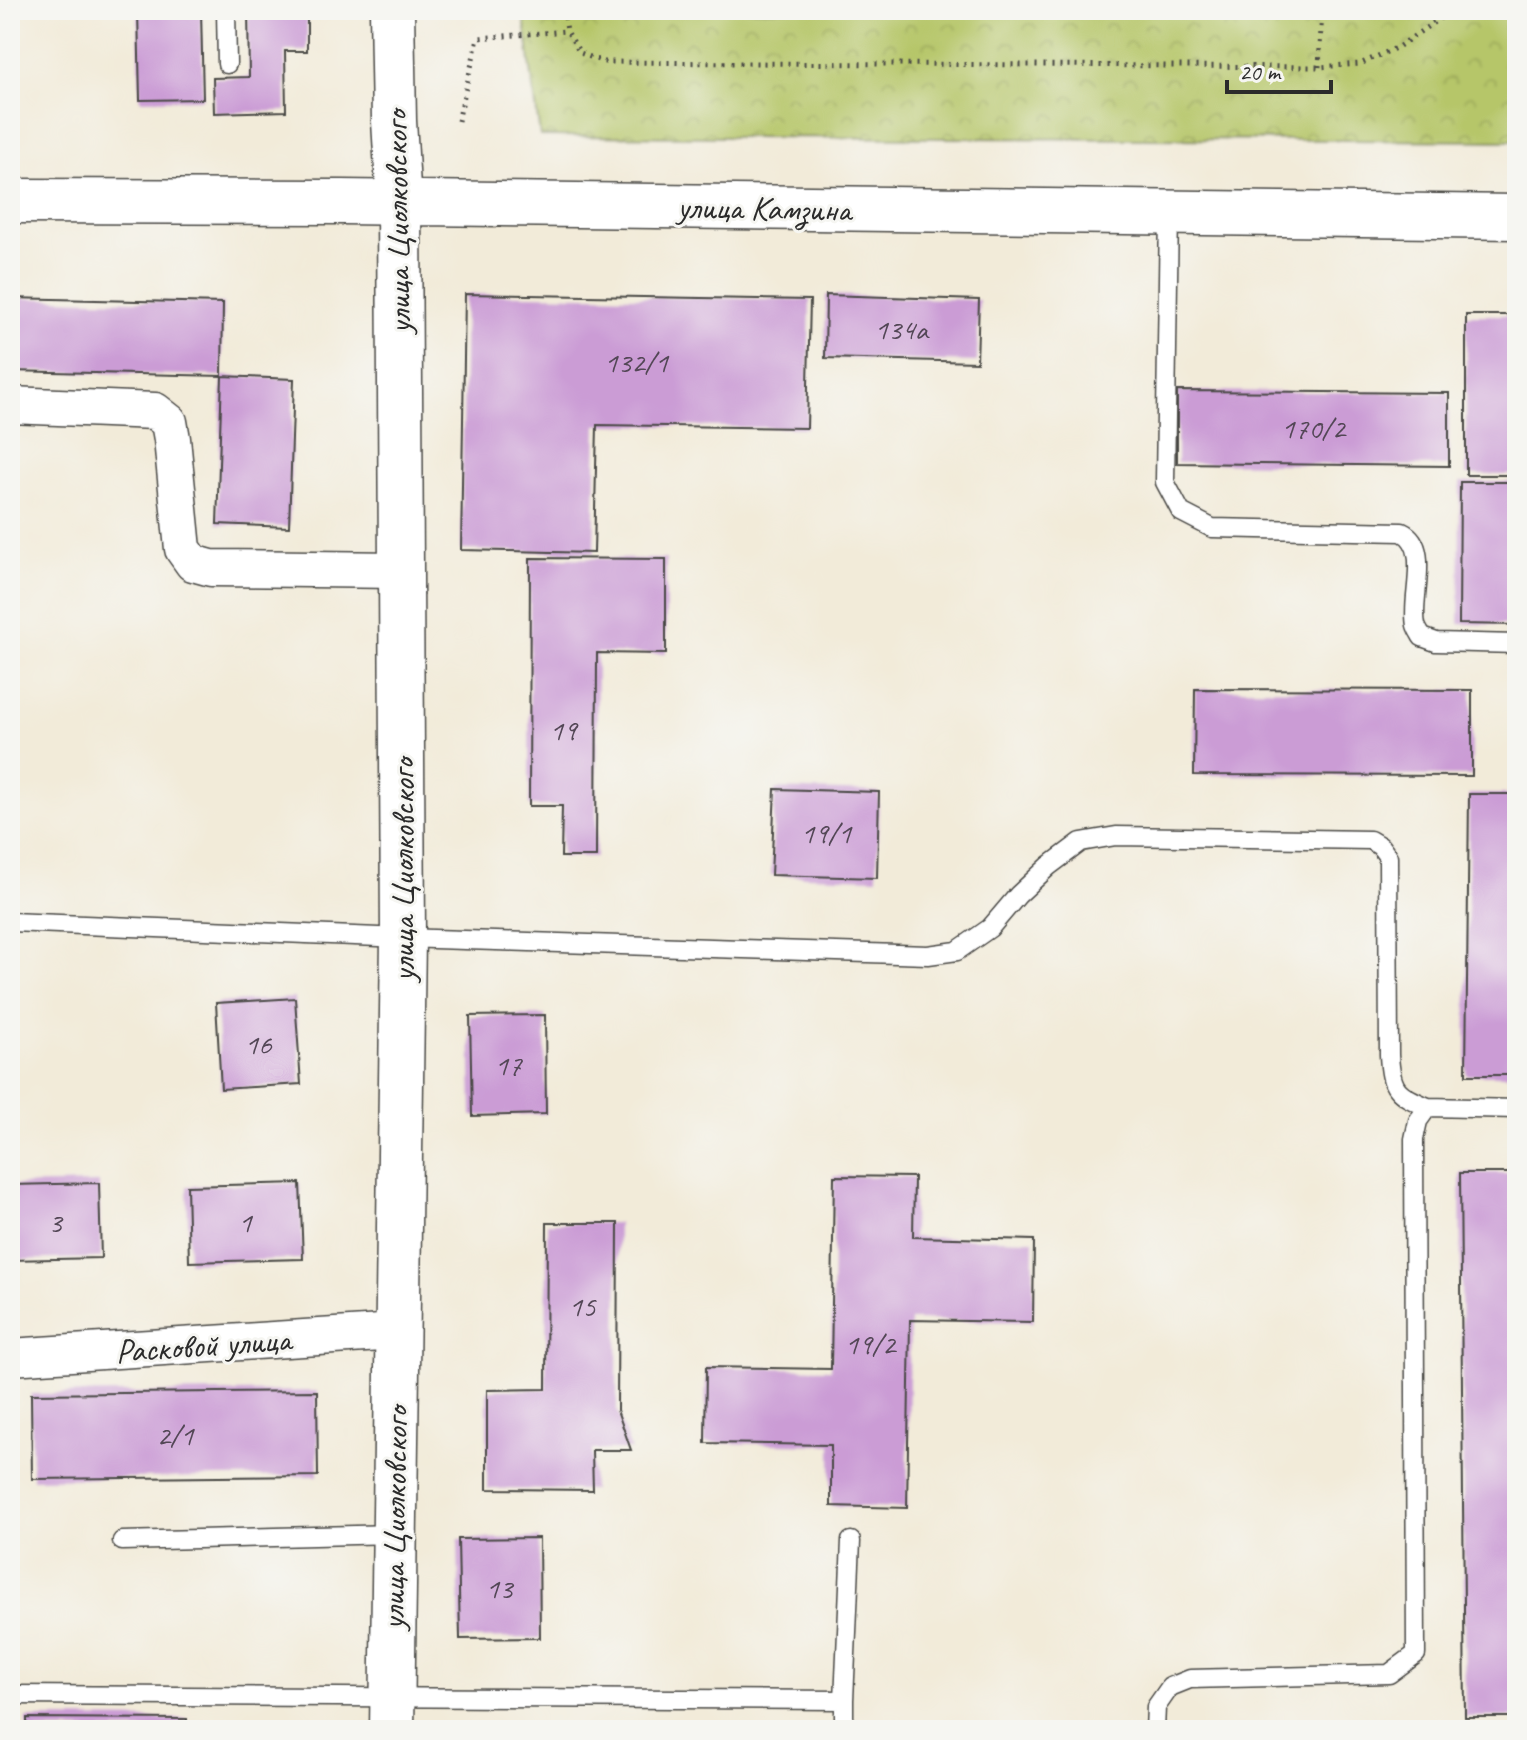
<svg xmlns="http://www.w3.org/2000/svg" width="1527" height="1740" viewBox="0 0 1527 1740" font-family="Caveat,sans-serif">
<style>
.park{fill:url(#park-crowns);stroke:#70784a;stroke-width:2}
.building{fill:#cb9cd5}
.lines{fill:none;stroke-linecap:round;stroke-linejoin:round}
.lane-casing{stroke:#494845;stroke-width:21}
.street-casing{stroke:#494845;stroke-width:39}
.secondary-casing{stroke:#494845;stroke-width:47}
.path{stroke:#494845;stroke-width:5;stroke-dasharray:2 6;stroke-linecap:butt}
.lane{stroke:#fff;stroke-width:18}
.street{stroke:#fff;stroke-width:36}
.secondary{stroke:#fff;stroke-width:44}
.labels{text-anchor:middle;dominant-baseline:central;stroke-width:6;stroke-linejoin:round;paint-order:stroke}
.number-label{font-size:30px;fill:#534756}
.street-label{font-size:34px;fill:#2b2b2b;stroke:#f6f6f2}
</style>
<defs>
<pattern id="park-crowns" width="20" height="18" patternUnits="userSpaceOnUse" patternTransform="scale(2)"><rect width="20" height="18" fill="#b6c669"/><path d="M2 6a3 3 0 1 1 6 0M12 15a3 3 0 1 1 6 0" fill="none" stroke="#9daa5b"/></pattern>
</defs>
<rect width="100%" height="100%" fill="#f6f6f2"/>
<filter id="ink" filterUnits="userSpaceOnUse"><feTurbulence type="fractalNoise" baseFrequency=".0125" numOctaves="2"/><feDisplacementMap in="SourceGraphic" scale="16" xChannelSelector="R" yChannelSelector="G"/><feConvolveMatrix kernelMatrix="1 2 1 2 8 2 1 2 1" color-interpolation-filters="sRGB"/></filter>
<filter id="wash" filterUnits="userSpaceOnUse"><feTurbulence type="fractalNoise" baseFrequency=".006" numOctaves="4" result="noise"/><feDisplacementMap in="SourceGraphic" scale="32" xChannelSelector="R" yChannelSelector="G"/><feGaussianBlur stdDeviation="1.8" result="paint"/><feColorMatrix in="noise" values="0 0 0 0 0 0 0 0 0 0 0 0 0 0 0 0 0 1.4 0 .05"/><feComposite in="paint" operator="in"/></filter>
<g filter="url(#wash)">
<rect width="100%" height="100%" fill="#f2ebd9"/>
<path class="park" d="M523 10H1517V141L540 136Z"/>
<g id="blocks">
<path class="building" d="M138 10H201L203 99 140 100Z
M248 10H307V51H285L286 111 214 113 213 78 249 77Z
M465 294 810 300 807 428 597 425 594 553 461 550Z
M826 295 979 300 977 362 825 358Z
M10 298 223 303 222 376 10 371Z
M1466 315H1517V475H1466Z
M222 376 294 379 289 527 217 524Z
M1177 391 1449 393V466L1177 463Z
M1460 482H1517V625L1459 624Z
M530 558 666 559V654L597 653 596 857H561L562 806H529Z
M1195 689 1472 690V776L1194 775Z
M775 789 879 792 877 878 771 875Z
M1469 794H1517V1075H1466Z
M295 998 301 1084 221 1089 216 1003Z
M545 1015 546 1114 472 1116 470 1016Z
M1460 1173H1517V1717H1465Z
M834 1176 914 1177 913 1237 1034 1240 1033 1322 910 1320 907 1508 831 1506V1445L705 1443 706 1367 831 1369Z
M99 1183 101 1258 10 1260V1185Z
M300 1183 303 1259 189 1262 187 1186Z
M547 1223H618L617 1410 631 1450H592L593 1490 487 1489V1390L546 1389Z
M317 1391 318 1476 32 1479 31 1394Z
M539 1538 540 1638 460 1639 458 1539Z
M27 1718 187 1719V1730H27Z"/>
</g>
</g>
<g filter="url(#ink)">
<use href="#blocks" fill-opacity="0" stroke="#494845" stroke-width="2"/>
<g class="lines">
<g class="lane-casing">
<path id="lane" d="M226 10 227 64
M1169 213 1165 482 1181 512 1212 528 1402 532C1432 546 1410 598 1416 625 1417 629 1420 633 1422 637L1436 642 1517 644
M10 922 403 938 928 955 957 951 990 928 1018 895 1049 866 1081 842 1116 836 1370 840 1380 846 1388 857 1389 1055C1391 1089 1396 1094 1428 1107
M122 1541 395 1534
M10 1695 844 1700V1730
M844 1700 851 1541
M1155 1730 1156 1707 1170 1687 1190 1679 1389 1674 1416 1654 1414 1139 1418 1121 1428 1107 1517 1109"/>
</g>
<g class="street-casing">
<path id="street" d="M10 405 155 411 169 422 172 439 183 549 193 563 211 568 401 570
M10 1357 397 1332"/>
</g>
<g class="secondary-casing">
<path id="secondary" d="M392 10 394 121 399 204 403 938 392 1730
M10 201 342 202 1517 217"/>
</g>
<path class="path" d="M564 10 567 31 580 53 603 62 1319 67 1360 64 1398 47 1452 10
M1319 67 1322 10
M458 121 478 38 567 31"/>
<use href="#lane" class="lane"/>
<use href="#street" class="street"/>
<use href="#secondary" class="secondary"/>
</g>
</g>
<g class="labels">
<g class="number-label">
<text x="901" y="329">134а</text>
<text x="636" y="362">132/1</text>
<text x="1313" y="428">170/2</text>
<text x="563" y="730">19</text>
<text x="826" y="833">19/1</text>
<text x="258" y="1044">16</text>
<text x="508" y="1065">17</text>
<text x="55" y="1222">3</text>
<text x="245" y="1222">1</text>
<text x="582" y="1306">15</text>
<text x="870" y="1344">19/2</text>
<text x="175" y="1435">2/1</text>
<text x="499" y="1588">13</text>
</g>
<g class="street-label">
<text transform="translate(764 208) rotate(1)">улица Камзина</text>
<text transform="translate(397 222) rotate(-91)">улица Циолковского</text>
<text transform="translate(402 870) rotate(-90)">улица Циолковского</text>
<text transform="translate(203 1345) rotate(-4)">Расковой улица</text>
<text transform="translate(394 1518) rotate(-89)">улица Циолковского</text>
</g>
</g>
<rect width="1527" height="1740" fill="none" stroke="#f6f6f2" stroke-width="40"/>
<path d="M1227 80v12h104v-12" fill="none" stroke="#2b2b2b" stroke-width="4"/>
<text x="1239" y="80" font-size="24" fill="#2b2b2b" stroke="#f6f6f2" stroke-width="6" paint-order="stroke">20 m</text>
</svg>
